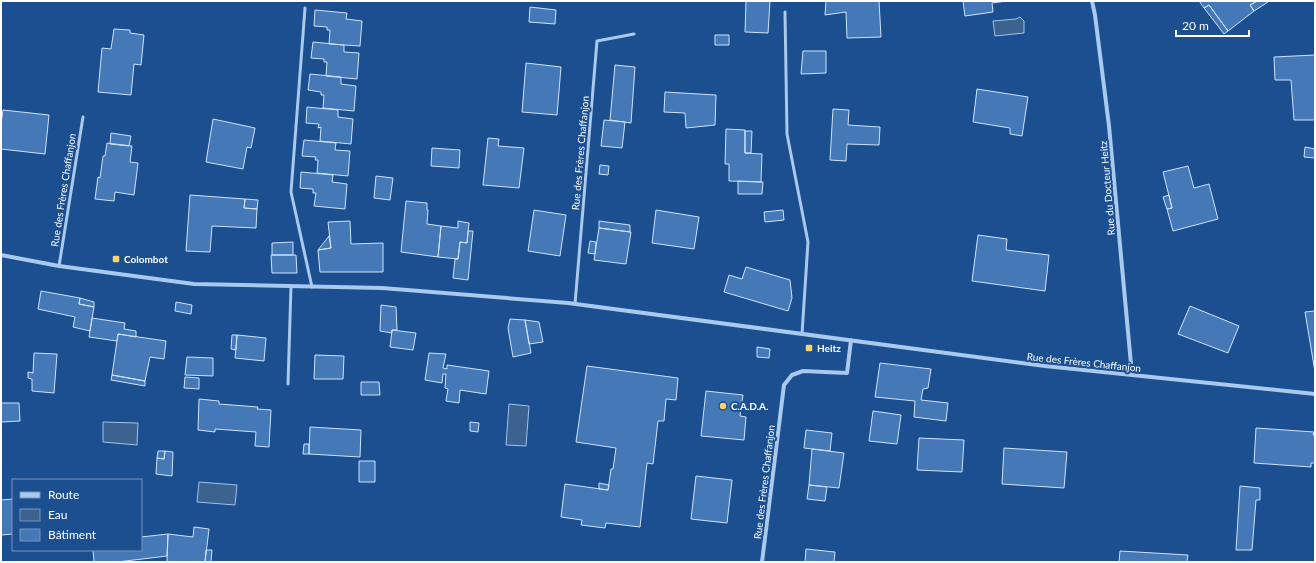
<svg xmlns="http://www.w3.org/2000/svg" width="1316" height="563" font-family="Lato,sans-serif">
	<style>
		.water { fill: #3c6290; stroke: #9cc4f0 }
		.building { fill: #4478b7; stroke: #cfe3fa }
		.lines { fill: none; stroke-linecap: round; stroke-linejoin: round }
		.lane { stroke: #a9c9ee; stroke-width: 3 }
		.street { stroke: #a9c9ee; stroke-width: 4 }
		.poi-dot { fill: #ffd166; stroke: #1b4f8f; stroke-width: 1.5 }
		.labels { text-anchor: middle; stroke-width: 4; stroke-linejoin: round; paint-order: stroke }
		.street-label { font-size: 10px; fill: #fff; stroke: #1b4f8f }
		.poi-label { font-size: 10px; font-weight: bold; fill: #fff; stroke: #1b4f8f; text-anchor: start }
	</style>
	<rect width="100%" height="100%" fill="#1b4f8f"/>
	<path class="water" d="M1020 17 1024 21V33L995 36 993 21 1016 19Z
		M509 404 529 406 526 446 506 445Z
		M103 422 138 423 137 445 103 442Z
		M199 482 237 485 235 505 197 502Z"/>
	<path class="building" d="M746 1H770L768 33 745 32Z
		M826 1H879L881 37 847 38 846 12 825 15Z
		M963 1H1007L992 3 993 12 965 16Z
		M1199 1H1257L1250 5 1254 11 1228 31 1209 5 1204 8Z
		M1257 1H1267L1268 2 1254 11 1250 5Z
		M1209 5 1228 31 1224 34 1204 8Z
		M530 7 556 10 555 24 529 22Z
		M315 10 347 13 346 19 362 21 360 46 329 44 330 30H327V27L314 26Z
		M114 29 130 30V33L144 35 141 65 134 64 131 95 98 92 102 48 111 49Z
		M715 35H729V45H715Z
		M313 42 344 45V52L359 53 357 79 326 76 327 62H324V59L311 58Z
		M803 51H826V73L801 74Z
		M1315 55V120H1294L1291 80H1275L1274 57Z
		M526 63 561 67 557 115 522 112Z
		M615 65 635 67 631 123 610 120Z
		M310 74 341 77V84L356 86 354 111 323 108 324 95H321V92L308 90Z
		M977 89 1028 97 1022 136 1010 134V128L973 122Z
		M665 92 716 95 715 125 686 128 685 113 664 112Z
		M307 107 338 110V117L353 119 351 144 320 141 321 127 318 128 319 124 306 123Z
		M833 109 849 110 848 125 880 127 879 145 847 144 846 161 830 160Z
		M3 110 49 115 45 154 1 149V125Z
		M213 119 255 128 251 148 247 147 243 169 206 162Z
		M604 120 625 122 622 148 601 146Z
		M726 129 745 130V153L762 154 761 182 729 181V164H725Z
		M745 131H752L751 153H745Z
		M111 133 131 136 129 146 110 144Z
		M488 138 499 139 498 146 524 148 519 188 483 185Z
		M304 140 336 143 335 150 350 151 348 176 317 173 318 160H315L316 157 302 156Z
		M107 143 132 146 130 162 138 163 134 195 115 192 114 201 95 199 98 177 100 178 103 156H105Z
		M1305 147 1315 149V158L1304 157Z
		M432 148 460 150 459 168 431 166Z
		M600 165 609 166 608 175 599 174Z
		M1188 166 1194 188 1209 184 1218 219 1173 231 1167 209 1172 208 1163 172Z
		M301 172 333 175 332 182 347 184 345 209 314 206 316 193H313V189L300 188Z
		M376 176 393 178 390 200 374 198Z
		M738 181 763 182 762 194H738Z
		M190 195 245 199 244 208 257 209 256 228 212 226 210 252 186 251Z
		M1169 195 1172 208 1167 209 1163 197Z
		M245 199 258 200 257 209 244 208Z
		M406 201 427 203V210H428L427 224 441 226 438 257 401 252Z
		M534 210 566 215 560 256 528 251Z
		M656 210 699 217 694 249 652 243Z
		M783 210 784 220 765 222 764 212Z
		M350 221 351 244 383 243V272H320L318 250 331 248 328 222Z
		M458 221 469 223 467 243 460 242 458 259 438 257 441 226 458 228Z
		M599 221 630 225V232L599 228Z
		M599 228 631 232 626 264 594 260Z
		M468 231H473L468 280 453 278 455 259H458L460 242 467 243Z
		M978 235 1007 239 1006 250 1049 255 1045 291 972 281Z
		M329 236 331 248 318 250Z
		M590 241 596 242 595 254 588 253Z
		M293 242V255H272V243Z
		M271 255H296L297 273H272Z
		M746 267 790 280 792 298 788 311 724 292 729 275 742 279Z
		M41 291 80 298 79 304 94 307 90 331 73 327 75 317 38 309Z
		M80 298 94 302V307L79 304Z
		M176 302 192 305 191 314 175 311Z
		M381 305 396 307 397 330H392V333L380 331Z
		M1190 306 1239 326 1228 353 1178 334Z
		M1315 311V372L1305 312Z
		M92 318 125 323 124 329 136 331V337L118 334 117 341 89 337Z
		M510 319 525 320 531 353 513 357 508 328Z
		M525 320 539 322 543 342 529 344Z
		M392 330 416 333 413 350 390 347Z
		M118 334 166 341 164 359 150 357 145 381 112 375Z
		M232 335H237L236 350 231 349Z
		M237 335 266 338 264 361 235 358Z
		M757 347 770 349 769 358 757 357Z
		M34 353 57 354 54 393 32 391V379L28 378V372L33 373Z
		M429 353 446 354 443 368 447 369V365L489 371 486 394 460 390 459 403 446 401 448 389 445 388 446 374H443L442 383 425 380Z
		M315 355 344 356 343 379H314Z
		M187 357 213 358V376L185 375Z
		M880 363 931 369 928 388 923 389 921 400 948 403 946 421 914 417 915 401 875 397Z
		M587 366 678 378 676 400 666 399 664 421H658L653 464 647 463 640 527 606 523 605 528 581 525 582 520 561 517 565 484 608 490 611 469H613L616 448 576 442Z
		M112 375 145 381V386L111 380Z
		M185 377 199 378V389L184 388Z
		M361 382H379L380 395H361Z
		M706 391 743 395 740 416 746 417 744 440 701 436Z
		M199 399 219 401V404L258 407 257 409 271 410 269 447 255 446 256 432 215 429V432L198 430Z
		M1 403H19L20 421 1 422Z
		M873 411 901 415 897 444 869 441Z
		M470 422 479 423 478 432 470 431Z
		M310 427 361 430 360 457 309 454Z
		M1256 428 1314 432 1313 435H1315V463H1311V467L1254 463Z
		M806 430 832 433 830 451 804 448Z
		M919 438 964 440 962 472 917 470Z
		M304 444H309V454H303Z
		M1004 448 1067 452 1064 488 1002 484Z
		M812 449 844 453 839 488 809 485Z
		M158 451H165L164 459 157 458Z
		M165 451 173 452 172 476 156 474 157 458 164 459Z
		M359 461H375V482H359Z
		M696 476 732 480 727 523 691 519Z
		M599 483 609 485 608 490 599 489Z
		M809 485 827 487 825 501 807 499Z
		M1240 486 1260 488V500H1256L1252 550H1236Z
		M13 499V534L1 535V500Z
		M194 527 209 529 205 562H167L168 534 193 537Z
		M168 534 167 556 117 562H94L93 550H141V537Z
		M806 549 835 552 834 562H805Z
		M206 550H212L211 562H205Z
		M1120 551 1188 555 1187 562H1119Z"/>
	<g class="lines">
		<path class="lane" d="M305 8 291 192 312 287
			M785 12 787 134 808 242 802 334
			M59 266 83 117
			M575 304 597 41 634 34
			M288 384 291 286"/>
		<path class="street" d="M1092 1 1095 15 1109 126 1132 375
			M1 255 59 266 194 284 382 288 568 303 1045 366 1315 394
			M762 562 784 385 792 375 803 371 847 373 851 340"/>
	</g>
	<g class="poi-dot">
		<rect x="112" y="255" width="8" height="8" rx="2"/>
		<rect x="805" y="344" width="8" height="8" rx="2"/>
		<circle cx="723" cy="406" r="4"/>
	</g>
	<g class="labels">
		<g class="street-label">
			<text transform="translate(580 153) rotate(-85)" y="4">Rue des Frères Chaffanjon</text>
			<text transform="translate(1107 188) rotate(-95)" y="4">Rue du Docteur Heitz</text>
			<text transform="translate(63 190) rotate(-81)" y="4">Rue des Frères Chaffanjon</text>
			<text transform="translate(1084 362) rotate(6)" y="4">Rue des Frères Chaffanjon</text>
			<text transform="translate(764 482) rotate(-83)" y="4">Rue des Frères Chaffanjon</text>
		</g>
		<g class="poi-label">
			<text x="124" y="263">Colombot</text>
			<text x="817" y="352">Heitz</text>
			<text x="731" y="410">C.A.D.A.</text>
		</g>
	</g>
	<rect width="1316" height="563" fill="none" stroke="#ffffff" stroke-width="4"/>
	<rect x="12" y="479" width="130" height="72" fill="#1b4f8f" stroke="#7695bc"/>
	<rect x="20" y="492" width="20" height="6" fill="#a9c9ee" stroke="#7695bc"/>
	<text x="48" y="499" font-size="12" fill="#ffffff">Route</text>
	<rect x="20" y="509" width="20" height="12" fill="#3c6290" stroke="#7695bc"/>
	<text x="48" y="519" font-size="12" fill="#ffffff">Eau</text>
	<rect x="20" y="529" width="20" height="12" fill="#4478b7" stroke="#7695bc"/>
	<text x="48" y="539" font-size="12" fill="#ffffff">Bâtiment</text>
	<path d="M1176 30v6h73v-6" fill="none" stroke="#ffffff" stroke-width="2"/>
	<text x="1182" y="30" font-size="12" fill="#ffffff" stroke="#1b4f8f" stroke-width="3" paint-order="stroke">20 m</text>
</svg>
